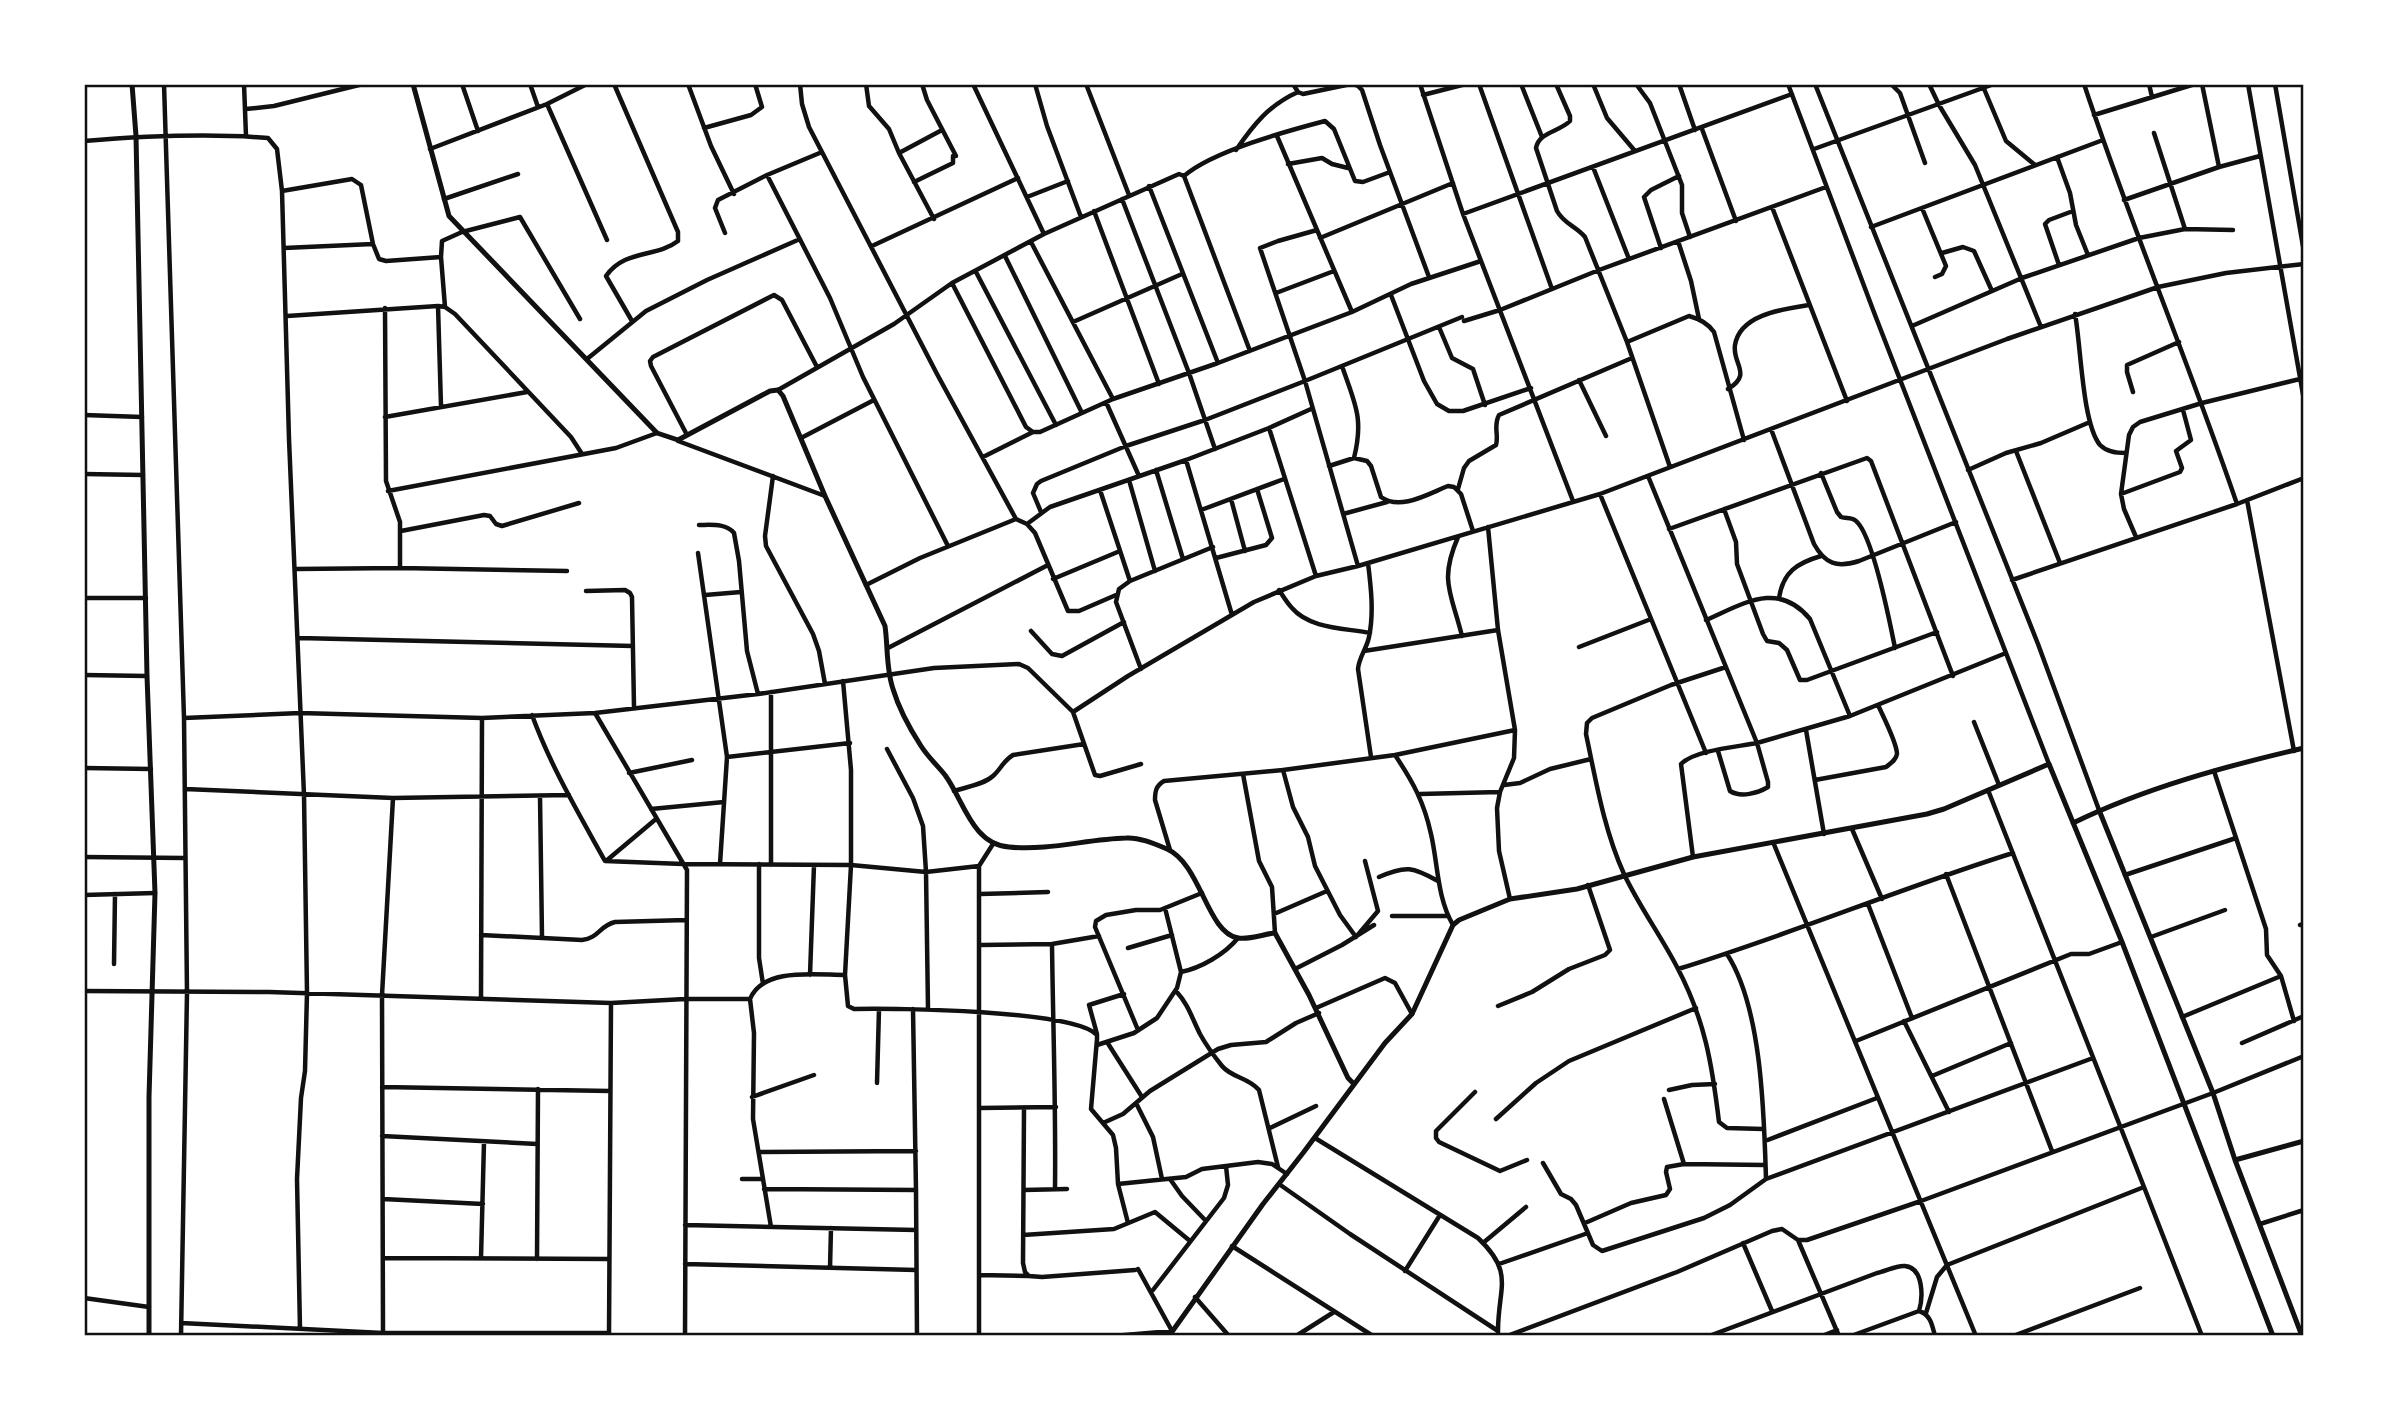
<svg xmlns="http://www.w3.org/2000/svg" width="2388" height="1420" font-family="Quicksand,sans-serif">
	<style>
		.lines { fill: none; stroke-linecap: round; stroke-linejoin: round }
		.minor { stroke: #111; stroke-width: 4.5 }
		.tertiary { stroke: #111; stroke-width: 5 }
		.neatline { fill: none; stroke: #111; stroke-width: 2.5 }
	</style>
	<rect width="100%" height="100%" fill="#fff"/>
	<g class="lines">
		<path class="minor" d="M164 84 184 718 187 993 181 1336
			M244 84 246 136
			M462 84 478 131
			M530 84 538 107
			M614 84 678 232V241C656 258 625 249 606 276L632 321
			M688 84 711 146 734 194
			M800 84 802 104 809 127 937 374 1016 519 920 558 866 585
			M866 84 869 106 889 129 899 153 934 219
			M973 84 1044 234
			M1035 84 1047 126 1081 217
			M1086 84 1129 195
			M1293 84 1298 92 1303 94 1351 84
			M1353 84 1358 86 1362 90 1380 145 1429 277
			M1420 84 1463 214 1573 501
			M1479 84 1552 289
			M1521 84 1542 137
			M1556 84 1570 116V121C1559 132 1539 132 1536 148L1557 211C1564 224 1576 226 1585 237L1627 342 1670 467
			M1593 84 1607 118 1635 151
			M1636 84 1650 103 1682 185V213L1690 237
			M1679 84 1695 130
			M1788 84 1875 315 2049 764
			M1815 84 2038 644 2099 810
			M1891 84 1900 93 1925 163
			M1929 84 1939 105 1975 165 2041 327
			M1982 84 2006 141 2035 165
			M2084 84C2131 226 2189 363 2237 504
			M2149 84 2152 97
			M2202 84 2219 167
			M2248 84 2304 400
			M2275 84 2304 252
			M1423 95 1466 84
			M547 104 607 240
			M246 109 274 106 363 84
			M2094 115 2195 84
			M704 128 751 115 762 107 755 84
			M1702 129 1736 221
			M2154 133 2185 229
			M1277 136 1352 312
			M84 141C145 136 207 133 268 138L277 149 282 191 289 439 304 795 307 993 305 1071 301 1098 297 1179 300 1329
			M430 149 547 104 587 84
			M1814 149 1994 84
			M1236 150C1254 124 1269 105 1298 92
			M899 153 942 130
			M2057 157 2070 193 2076 225 2088 255
			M1288 164 1322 158 1332 164 1348 168
			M1593 167 1629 259
			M767 175 830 298 863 377 948 546
			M1184 176C1213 151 1287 131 1325 121L1334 129 1355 181 1363 182 1390 172
			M914 182 953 163V156H956L927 100 922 84
			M1149 186 1218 363
			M282 191 352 179 361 185 373 244 379 259 386 261 441 257
			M1027 197 1068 181
			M444 199 518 174
			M1122 199 1189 373 1215 449
			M2124 200 2219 167 2260 156
			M1772 207 1847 401
			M1922 208 1946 266 1942 274 1935 277
			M1094 211 1159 384
			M1463 214 1792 94
			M1871 227 2103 140
			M1317 230 1278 241 1260 248 1305 381 1358 566
			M725 233 715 208 718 200 767 175 822 152
			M1320 238 1453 183
			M1678 241 1691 281 1699 319
			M1031 242 1113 399
			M872 246 1018 178
			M284 248 373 244
			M1661 248 1644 197 1651 190 1679 176
			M1942 253 1963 247 1974 251 1992 291
			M1005 256 1082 413
			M2059 265 2045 224 2049 220 2073 211
			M976 272 1056 425
			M952 283 1026 427 1033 432H1040L1113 399 1218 363 1352 312 1411 284 1481 261
			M1276 293 1334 271
			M1391 295 1424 381 1437 404 1449 411H1463L1531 388
			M438 306 441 406
			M445 307 441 257 442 241 462 232 520 217 580 319
			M385 308 386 481 400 522V568
			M2075 314C2081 345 2082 423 2100 445 2107 452 2116 453 2126 453
			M287 316 438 306 445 307 455 314 571 437 582 454
			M1464 321 1500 310 1599 270 1826 187
			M1073 322 1182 274
			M1912 326 2022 278 2139 238 2185 229 2233 230
			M1439 327 1452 358 1473 369 1485 405
			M1627 342 1689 316C1700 319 1708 323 1714 332L1744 440
			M587 359 646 311 707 280 800 239
			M1342 366C1355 404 1364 418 1354 458
			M1579 380 1606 436
			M1728 389C1753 374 1732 364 1735 345 1740 314 1784 309 1809 305
			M778 390 894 324 952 283 1044 234 1179 174 1184 176 1250 351
			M2133 392 2127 372V365L2179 342
			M1106 402 1139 476
			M84 415 142 417
			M385 417 527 392
			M1269 428 1316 576
			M1771 429 1814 544C1825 564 1837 568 1859 561L1956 522
			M687 435 651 366 650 361 653 357 774 295 782 300 817 367
			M801 438 874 400
			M678 441 825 496
			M2016 451 2060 563
			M983 457 1033 432
			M1186 460 1232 615
			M1329 466 1354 458 1367 461 1371 466 1381 497C1400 511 1428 494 1448 486L1454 487 1461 494 1473 531
			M1156 470 1183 559
			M1968 470 2006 453 2041 443 2090 422
			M1821 473 1837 512 1841 517C1846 519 1852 517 1856 521 1873 535 1890 623 1895 648
			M84 474 143 475
			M773 476 765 536 766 546 813 634 819 651 825 684
			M1648 476 1757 743C1737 747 1695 750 1681 764L1693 857
			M1129 480 1155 571
			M1458 489 1464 468 1469 461 1496 445C1499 435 1493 426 1499 415L1632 358
			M1100 490 1130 581
			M388 491 616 448 657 433
			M1600 494 1706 753
			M2121 494 2180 472 2182 468 2176 451 2191 440 2183 410
			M1231 499 1245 551
			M2247 500 2294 751
			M1724 509 1736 542 1737 564 1763 634 1767 641 1779 643 1787 650 1800 680H1807L1937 632
			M1201 510 1284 479
			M1041 512 1033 493 1037 484 1041 481 1126 446 1205 420 1305 381 1462 317
			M1343 514 1387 502
			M1016 519 1027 524 1035 533 1068 611H1079L1116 595
			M1027 524 1050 507 1186 460 1269 428 1311 409
			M699 525C711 525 726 523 734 533L739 561 747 651 758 694
			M1488 527 1498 630 1515 730 1514 758 1500 792 1497 808 1499 851 1510 899
			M1669 529 1867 458 1871 461 1953 676
			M401 531 484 515 490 516 496 524 502 526 579 503
			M1458 537C1439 581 1451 592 1462 636
			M2136 537 2124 509 2121 494 2129 435 2133 427 2140 422 2202 403 2304 378
			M698 553 727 757 720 864
			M1216 558 1266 545 1272 538 1257 489
			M1368 563C1371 587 1374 613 1369 637 1367 648 1359 657 1358 669L1371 757
			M296 569 400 568 567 571
			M1053 579 1120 551
			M2012 580 2237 504 2304 478
			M1279 590C1283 596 1287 603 1292 608 1310 629 1345 628 1370 633
			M586 591 625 590 630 593 632 597 634 707
			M705 595 741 592
			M84 598H146
			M1779 598C1783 572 1797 563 1821 556
			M1706 620C1743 604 1778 580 1810 619L1850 716
			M1031 631 1052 654 1062 656 1124 622
			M299 638 633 646
			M1579 647 1651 619
			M888 648 1048 565
			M1364 651 1498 630
			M1726 667 1671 685 1592 718 1587 723 1586 734C1596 781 1604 830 1624 874 1639 906 1661 936 1677 967 1705 1020 1712 1064 1719 1122L1727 1128 1763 1129
			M1141 669 1116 602 1119 589 1130 581 1213 547
			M84 675 147 676
			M843 681 851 770V865L845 975
			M1073 712 1095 775 1100 776 1141 764
			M595 713 687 870 685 1336
			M532 715C551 767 579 814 605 861L683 864 851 865 926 872 979 866 993 844
			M184 718 300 713 482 718 595 713 758 694 934 668 1019 664 1028 668 1073 712 1128 676 1254 602 1316 576 1358 566 1600 494 2007 339 2158 287 2226 273 2304 264
			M1974 722 1999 785
			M1806 730 1824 834
			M887 749 913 798 923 826 926 872 928 1009
			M1718 751 1730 791C1741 798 1758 793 1768 787V782L1757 743 1850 716 2006 653
			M1395 755 1515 730
			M727 757 850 743
			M84 768 151 769
			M1283 770 1293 807 1308 837 1315 866 1340 915 1356 937 1378 911 1365 861
			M2214 771 2266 929 2267 955 2281 976 2294 1021
			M629 773 692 760
			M1243 774 1259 861 1272 887 1275 933
			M1815 780 1886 767C1891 763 1896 760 1897 754 1897 743 1883 716 1878 705
			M1504 785 1520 783 1550 769 1591 759
			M185 789 393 798 569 795
			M954 791C966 787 983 785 993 776 1001 769 1003 761 1013 755L1084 744
			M1420 794 1500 792
			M540 796 542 937
			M651 809 724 802
			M1852 829 1882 899
			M1773 842 1976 1336
			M1170 850 1155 800C1155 791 1156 786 1164 781L1283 770 1395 755C1413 782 1424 802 1431 834 1438 864 1437 898 1453 925
			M84 857 185 858
			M606 861 656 819
			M759 864V958L763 984
			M771 865V692
			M1946 874 2052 1151
			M2125 875 2236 838
			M1379 877C1406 865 1413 867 1438 881
			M980 894 1048 892
			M84 895 155 893
			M1868 904 1912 1018
			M1274 914 1327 891
			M1392 916H1448
			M2300 925 2304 924
			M481 935 582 940C599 938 599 926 615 922L686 920
			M2151 937 2225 910
			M1052 944C1053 1026 1056 1108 1055 1189
			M980 945 1052 944 1099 936
			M1128 948 1172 935
			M1727 954C1762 1008 1764 1114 1766 1179
			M114 964 115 894
			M1295 969 1342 945 1374 925
			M1678 969C1792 934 1901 888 2013 853
			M1181 972C1201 968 1225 954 1238 938
			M810 975 814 865
			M84 991 269 992 611 1003 685 999H750C763 967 816 975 845 975L848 1006 854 1009C894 1008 1074 1010 1097 1035V1039L1091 1109 1113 1135 1116 1148 1118 1184 1128 1223
			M1176 991C1188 1004 1192 1018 1200 1034 1206 1045 1214 1056 1222 1066 1232 1078 1248 1077 1259 1090L1278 1167
			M481 998 482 718
			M750 999 754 1033 753 1119 771 1227
			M1498 1006 1532 992 1569 969 1605 955 1610 950 1588 885
			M1316 1008 1385 978 1395 983 1412 1014
			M2182 1017 2281 976
			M1904 1021 1949 1112
			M1138 1030 1095 927 1096 921 1106 915 1136 910H1160L1202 893
			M1097 1034 1089 1005 1124 994
			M1856 1041 2071 954H2089L2122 942
			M1107 1042 1142 1097
			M2242 1043 2304 1016
			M1097 1045 1134 1033 1157 1018 1177 988 1181 972 1165 908
			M1932 1076 2011 1043
			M877 1083 879 1009
			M382 1087 610 1091
			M1669 1090 1692 1085 1715 1084
			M1475 1092 1436 1131V1138L1439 1142 1500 1171 1527 1160
			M752 1097 814 1075
			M1664 1099 1684 1164 1765 1165
			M1136 1103 1153 1137 1162 1179
			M980 1108 1056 1107
			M1024 1109 1023 1263 1025 1272 1029 1276 1042 1277 1135 1270
			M1496 1119 1536 1083 1569 1061 1696 1008
			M1103 1123 1123 1114 1150 1091 1218 1049 1231 1045 1266 1042 1296 1023 1319 1013
			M1270 1128 1316 1106
			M382 1136 537 1144
			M1315 1138 1478 1238C1515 1273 1498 1287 1498 1331
			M1765 1141 1877 1098
			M760 1152 916 1151
			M1543 1163 1561 1194 1571 1199 1576 1205 1593 1245 1602 1251 1704 1218 1730 1205 1766 1179 2093 1058
			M742 1179H763
			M1170 1179 1182 1196 1206 1221
			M1118 1184 1186 1177 1202 1169 1258 1162 1272 1164 1287 1174
			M1279 1184 1350 1234 1498 1331V1336
			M2144 1187 2202 1336
			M764 1189 916 1190 913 1009
			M916 1190 917 1336
			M1024 1190 1067 1189
			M383 1199 483 1204
			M1585 1223 1631 1203 1666 1195 1670 1189 1666 1172 1667 1167 1684 1164
			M2260 1224 2304 1210
			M685 1225 916 1230
			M1023 1235 1114 1229 1155 1212 1190 1241
			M1798 1240 1839 1336
			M1483 1243 1526 1207
			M1743 1243 1772 1311
			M1232 1246 1373 1336
			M383 1258 609 1259
			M481 1258 484 1142
			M537 1259 538 1089
			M685 1264 916 1270
			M1499 1264 1588 1233
			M830 1268 831 1228
			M1405 1271 1440 1215
			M979 1275 1029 1276
			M1153 1290 1224 1198 1228 1185 1226 1166
			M1195 1297 1229 1336
			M84 1298 149 1307
			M1926 1313 1937 1277 1947 1265 2144 1187 1988 790
			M181 1323 383 1333H609
			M383 1333 382 995 393 798
			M609 1335 611 1003
			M979 1336V866
			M1113 1336 1172 1331 1138 1269
			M1296 1336 1334 1312
			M1507 1336 1677 1272 1772 1231 1782 1229 1798 1240H1807L1921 1201 2213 1093 2304 1056
			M1709 1336 1877 1273C1886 1271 1897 1265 1905 1266 1924 1268 1923 1298 1919 1311
			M1822 1336 1837 1330
			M1851 1336 1919 1311C1931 1315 1932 1325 1935 1336
			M2013 1336 2140 1288"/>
		<path class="tertiary" d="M132 84 136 136 147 676 155 893 149 1097V1336
			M413 84 449 216 657 433 678 440 770 391 778 390 783 396 825 496 885 626C888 647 886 669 893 689 899 709 910 729 921 746 928 757 937 765 945 775 964 801 972 844 1009 847 1049 851 1087 839 1126 838 1139 837 1155 844 1167 849 1201 864 1207 933 1238 938 1249 940 1264 934 1275 933L1309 995 1348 1078 1354 1084
			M2099 810 2213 1093 2235 1160 2302 1336
			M2073 823C2145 788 2226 766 2304 748
			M2235 1160 2304 1141
			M1169 1336 1263 1204 1303 1153 1385 1043 1412 1014 1453 925 1459 920 1510 899 1577 889 1693 857 1927 814 1944 809 2049 764 2122 942 2273 1336"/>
	</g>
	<rect width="2388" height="1420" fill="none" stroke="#ffffff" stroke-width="172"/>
	<rect x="86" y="86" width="2216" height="1248" class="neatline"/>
</svg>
